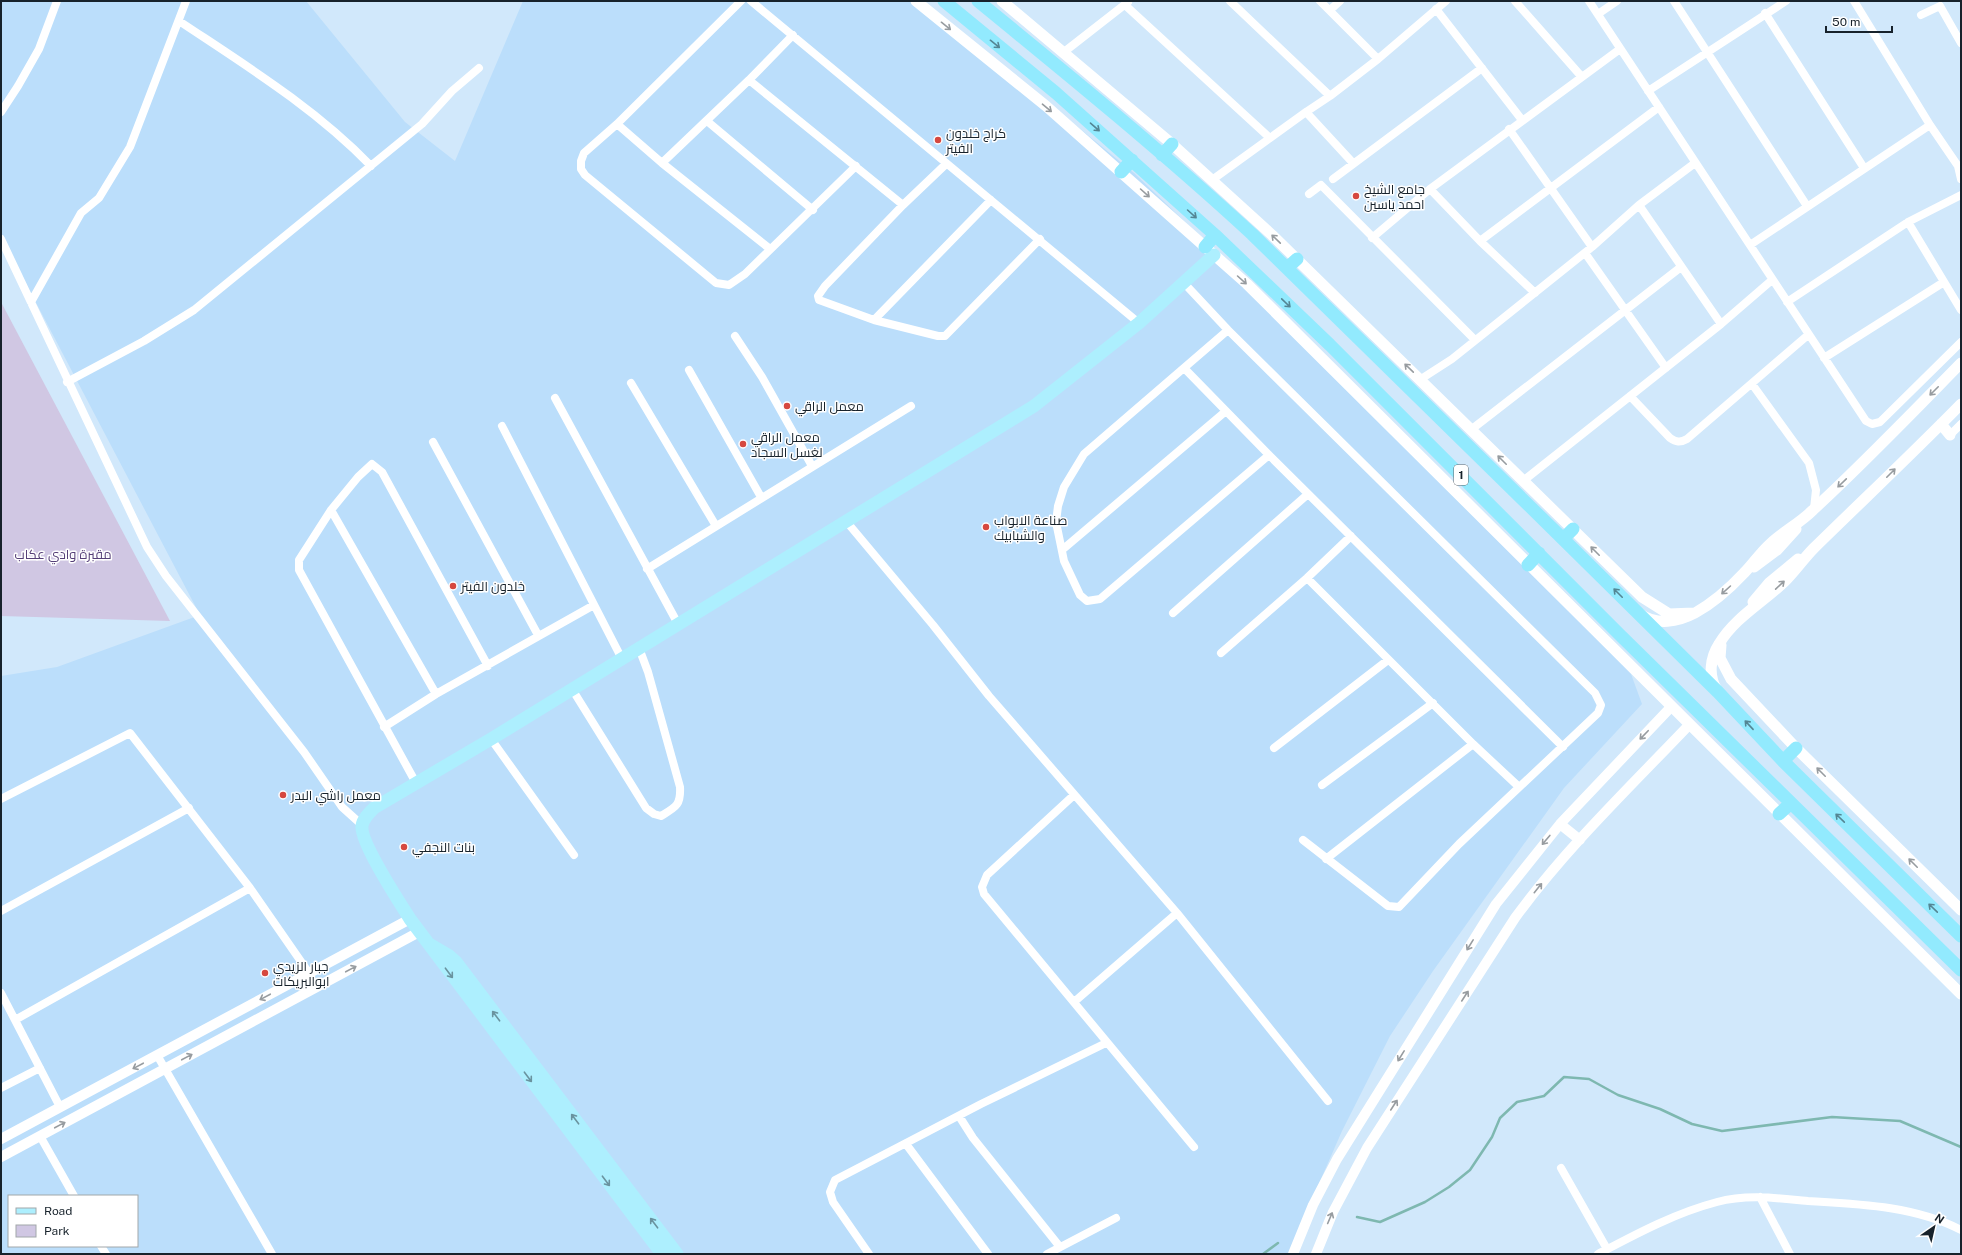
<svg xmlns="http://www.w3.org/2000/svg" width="1962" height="1255" font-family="'Public Sans',Cairo,sans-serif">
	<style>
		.built { fill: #bbdefb; fill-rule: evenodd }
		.green { fill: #d0c7e3 }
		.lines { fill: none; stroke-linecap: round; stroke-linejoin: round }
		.stream { stroke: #7eb8b0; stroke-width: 2.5 }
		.minor { stroke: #fff; stroke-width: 8 }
		.tertiary { stroke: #fff; stroke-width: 10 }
		.secondary { stroke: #fff; stroke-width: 11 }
		.primary { stroke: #adeffe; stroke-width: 13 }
		.trunk { stroke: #92eafe; stroke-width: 13 }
		.oneway { stroke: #979ca0 }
		.oneway2 { stroke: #548694 }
		.oneway3 { stroke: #6a939f }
		.poi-dot { fill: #d6483f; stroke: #fff; stroke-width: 1.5 }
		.labels { text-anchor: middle; stroke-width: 3; stroke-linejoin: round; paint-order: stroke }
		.shield { fill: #fff; stroke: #5d646b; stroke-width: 1 }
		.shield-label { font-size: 12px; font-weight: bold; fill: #17222b }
		.poi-label { font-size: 13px; fill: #17222b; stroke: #fff; text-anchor: start }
		.park-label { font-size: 13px; fill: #564078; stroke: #fff }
	</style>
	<rect width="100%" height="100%" fill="#d1e8fb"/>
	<path class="built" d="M1 1H306L405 122 455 161 523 1H924L1134 173 1227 262 1631 674 1642 704 1564 788 1433 971 1390 1036 1342 1131 1288 1254H1V676L57 667 200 615 1 236ZM9 1196H137V1246H9Z"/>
	<path class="green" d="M1 302 170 621 1 616Z"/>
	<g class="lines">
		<path class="stream" d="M1357 1217 1380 1222 1425 1202 1449 1187 1470 1170 1492 1137 1500 1118 1517 1102 1544 1096 1564 1077 1589 1079 1618 1095 1660 1109 1692 1124 1722 1131 1832 1117 1900 1121 1961 1147
			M1263 1254 1278 1243"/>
		<path class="minor" d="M741 1 617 124 584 153 581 161V169L585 175 716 283 729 285 745 274 856 166
			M751 1 1139 323
			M1230 1 1330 96
			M1320 1 1378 59
			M1515 1 1581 76
			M1589 1 1866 421 1872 424 1880 422 1961 342
			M1674 1 1807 206
			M1854 1 1930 125 1958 166 1961 179
			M1125 5 1270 138
			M1436 9 1522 120
			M1330 10 1340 1
			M1765 13 1864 168
			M1598 14 1617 1
			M1921 15 1940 6 1961 43
			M179 21C245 65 315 108 371 166
			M1064 52 1128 2
			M749 80 903 205
			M1648 91 1786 1
			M1 112 18 86 39 49 57 1
			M1306 112 1353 163
			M707 121 813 210
			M617 124 662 163 770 249
			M1509 129 1592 247
			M662 163 749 80 793 35
			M946 164 903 205 825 286 818 296 819 300 874 320 938 336H945L1040 239
			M1333 179 1482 68
			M1212 180 1306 112 1330 96 1378 59 1446 1
			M1430 189 1480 241 1535 293
			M1309 194 1321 185 1474 339
			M1639 205 1721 324
			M1908 222 1961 310
			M1372 238 1430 189 1620 49
			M1 239 147 547 166 576 304 752 342 807 362 825
			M1480 241 1659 107
			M1750 245 1930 125
			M1585 253 1666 368
			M1184 283 1228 330 1595 693 1601 705 1598 713 1459 844 1399 907 1388 906 1303 840
			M31 302 81 213 99 198 130 147 186 1
			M1787 302 1908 222 1961 195
			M874 320 991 200
			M1228 330 1084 454 1064 487 1058 506 1056 522 1064 561 1080 595 1087 601 1100 599 1269 455
			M735 336 762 377 812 466
			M1824 358 1944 282
			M1184 368 1269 455 1563 747
			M689 370 761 497
			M1421 379 1452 359 1592 247 1639 205 1695 163
			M67 382 144 341 194 310 422 124 452 91 479 68
			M631 383 716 526
			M1752 384 1809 463 1816 490 1814 509
			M1630 396 1670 438C1676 442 1680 443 1687 439L1808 335
			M555 398 678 624
			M502 426 622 659
			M1472 429 1681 267
			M1950 435 1961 424
			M433 442 538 635
			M1523 481 1721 324 1772 280
			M331 510 436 694
			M846 521 933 625 989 696 1177 913 1328 1101
			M1062 550 1226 411
			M647 569 911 406
			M1307 578 1473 744 1518 786
			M1173 613 1308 494
			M1221 653 1307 578 1351 536
			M572 689 646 808 654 814 661 816C676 807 681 805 680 787L648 672 639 648
			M384 727 436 694 594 605
			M491 739 574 855
			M1274 748 1388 660
			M416 783 299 570V560L331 510 358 477 372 464 382 472 488 666
			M1322 785 1433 703
			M1074 795 987 875 982 887 984 894 1194 1147
			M1 799 130 733 250 888 309 973
			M1326 859 1473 744
			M1 911 189 808
			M1 993 60 1107
			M1074 1002 1177 913
			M15 1020 250 888
			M157 1055 272 1254
			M1 1088 40 1068
			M959 1116 973 1138 1060 1247
			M40 1136 74 1196
			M906 1144 988 1254
			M1561 1168 1607 1249
			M1760 1197 1790 1254
			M101 1246 106 1254
			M869 1254 833 1202 830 1192 835 1180 981 1104 1106 1043
			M1047 1254 1116 1218
			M1598 1254C1636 1234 1675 1213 1717 1202 1746 1194 1778 1198 1808 1201 1859 1204 1915 1206 1961 1230"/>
		<path class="tertiary" d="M1560 824 1580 840
			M1 1139 410 919
			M1 1157 419 932
			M1293 1254 1313 1205 1337 1159 1496 904 1560 824 1671 707
			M1316 1254 1333 1212 1367 1148 1515 918C1566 848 1630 787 1689 725"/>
		<path class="secondary" d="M916 1 1046 106 1247 284 1961 994
			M1002 1 1172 144 1272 235 1642 597 1669 614 1694 613
			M1941 424 1950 435
			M1754 567 1777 550 1796 529
			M1753 602 1769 583 1798 559
			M1640 614C1657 626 1678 622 1695 613 1713 603 1730 588 1744 573 1753 564 1760 553 1770 544 1784 531 1800 523 1813 510 1864 463 1912 413 1961 363
			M1721 645 1720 658 1731 679 1796 748 1961 910
			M1717 690C1708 676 1710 658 1719 644 1735 617 1764 602 1786 580 1796 570 1804 558 1814 548 1863 500 1913 453 1961 404"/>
		<path class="primary" d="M431 945 448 955 456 962 677 1254
			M662 1254 410 919C400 903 360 842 362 826 363 819 369 813 374 808L491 739 1034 406 1139 323 1214 255"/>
		<path class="trunk" d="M944 1 1056 93 1215 235 1330 345 1619 634 1961 970
			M978 1C1071 77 1164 153 1252 234L1563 539 1718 692 1783 761 1961 936
			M1162 155 1172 144
			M1121 172 1132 160
			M1205 247 1215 235
			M1287 268 1297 259
			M1563 539 1573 529
			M1528 565 1539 553
			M1783 761 1796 748
			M1779 814 1791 803"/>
	</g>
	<defs><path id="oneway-shaft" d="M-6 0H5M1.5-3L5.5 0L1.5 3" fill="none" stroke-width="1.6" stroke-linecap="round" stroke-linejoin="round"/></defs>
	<g class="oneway">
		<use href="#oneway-shaft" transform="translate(946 26) rotate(39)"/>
		<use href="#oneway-shaft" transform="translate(1047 108) rotate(40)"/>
		<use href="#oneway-shaft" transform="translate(1145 193) rotate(42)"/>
		<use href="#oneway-shaft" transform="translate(1276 239) rotate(-136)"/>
		<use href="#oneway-shaft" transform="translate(1242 280) rotate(42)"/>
		<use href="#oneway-shaft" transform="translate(1409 368) rotate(-136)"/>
		<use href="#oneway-shaft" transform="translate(1934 391) rotate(135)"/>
		<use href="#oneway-shaft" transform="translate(1502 460) rotate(-135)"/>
		<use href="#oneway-shaft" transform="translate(1891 473) rotate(-45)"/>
		<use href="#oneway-shaft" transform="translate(1842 483) rotate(136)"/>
		<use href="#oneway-shaft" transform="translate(1595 551) rotate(-135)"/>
		<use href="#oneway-shaft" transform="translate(1780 585) rotate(-43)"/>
		<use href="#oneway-shaft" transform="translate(1726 590) rotate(138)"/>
		<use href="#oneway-shaft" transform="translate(1644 735) rotate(134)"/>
		<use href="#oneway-shaft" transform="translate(1821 772) rotate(-135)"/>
		<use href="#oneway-shaft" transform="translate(1546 840) rotate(130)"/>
		<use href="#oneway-shaft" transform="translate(1913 863) rotate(-135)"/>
		<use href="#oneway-shaft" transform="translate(1538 888) rotate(-51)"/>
		<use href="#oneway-shaft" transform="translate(1470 945) rotate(122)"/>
		<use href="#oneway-shaft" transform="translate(351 969) rotate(-28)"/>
		<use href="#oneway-shaft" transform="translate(1465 996) rotate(-57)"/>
		<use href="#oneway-shaft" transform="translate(265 997) rotate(152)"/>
		<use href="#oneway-shaft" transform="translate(1401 1056) rotate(122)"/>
		<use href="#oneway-shaft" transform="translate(187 1057) rotate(-28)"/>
		<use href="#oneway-shaft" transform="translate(138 1066) rotate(152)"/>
		<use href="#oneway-shaft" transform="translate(1394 1105) rotate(-57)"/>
		<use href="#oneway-shaft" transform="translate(60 1125) rotate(-28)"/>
		<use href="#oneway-shaft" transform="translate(1330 1218) rotate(-67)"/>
	</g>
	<g class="oneway2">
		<use href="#oneway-shaft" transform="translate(995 44) rotate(39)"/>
		<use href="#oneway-shaft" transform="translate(1095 127) rotate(41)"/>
		<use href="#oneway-shaft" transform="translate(1192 214) rotate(42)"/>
		<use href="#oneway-shaft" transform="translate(1286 303) rotate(44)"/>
		<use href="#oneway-shaft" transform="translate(1618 593) rotate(-135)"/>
		<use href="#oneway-shaft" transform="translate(1749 725) rotate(-133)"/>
		<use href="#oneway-shaft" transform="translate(1840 818) rotate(-136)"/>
		<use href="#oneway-shaft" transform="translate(1933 908) rotate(-136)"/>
	</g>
	<g class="oneway3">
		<use href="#oneway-shaft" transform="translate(449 973) rotate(53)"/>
		<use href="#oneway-shaft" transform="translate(496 1016) rotate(-127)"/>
		<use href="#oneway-shaft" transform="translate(528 1077) rotate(53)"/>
		<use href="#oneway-shaft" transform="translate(575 1119) rotate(-127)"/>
		<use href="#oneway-shaft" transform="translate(606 1181) rotate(53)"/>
		<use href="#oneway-shaft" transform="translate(654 1223) rotate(-127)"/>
	</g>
	<g class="poi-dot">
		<circle cx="938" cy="140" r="4"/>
		<circle cx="1356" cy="196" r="4"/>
		<circle cx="787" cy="406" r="4"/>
		<circle cx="743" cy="444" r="4"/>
		<circle cx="986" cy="527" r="4"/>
		<circle cx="453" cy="586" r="4"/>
		<circle cx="283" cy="795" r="4"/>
		<circle cx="404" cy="847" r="4"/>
		<circle cx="265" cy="973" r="4"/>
	</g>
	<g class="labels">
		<rect class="shield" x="1454" y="465" width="14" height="20" rx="3"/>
		<g class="shield-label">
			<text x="1461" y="479">1</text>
		</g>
		<g class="poi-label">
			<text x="946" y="138">كراج خلدون<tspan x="946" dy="15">الفيتر</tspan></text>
			<text x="1364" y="194">جامع الشيخ<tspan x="1364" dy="15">احمد ياسين</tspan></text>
			<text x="795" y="411">معمل الراقي</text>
			<text x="751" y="442">معمل الراقي<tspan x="751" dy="15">لغسل السجاد</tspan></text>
			<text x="994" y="525">صناعة الابواب<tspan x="994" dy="15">والشبابيك</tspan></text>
			<text x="461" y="591">خلدون الفيتر</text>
			<text x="291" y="800">معمل راشي البدر</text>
			<text x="412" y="852">بنات النجفي</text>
			<text x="273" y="971">جبار الزيدي<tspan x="273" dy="15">ابوالبريكات</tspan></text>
		</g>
		<g class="park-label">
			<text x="63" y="559">مقبرة وادي عكاب</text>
		</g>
	</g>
	<rect width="1962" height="1255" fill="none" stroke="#17222b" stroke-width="4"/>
	<rect x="8" y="1195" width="130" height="52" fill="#ffffff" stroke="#a2a7aa"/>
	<rect x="16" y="1208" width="20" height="6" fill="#adeffe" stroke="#a2a7aa"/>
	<text x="44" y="1215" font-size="12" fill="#17222b">Road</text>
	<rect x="16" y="1225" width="20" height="12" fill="#d0c7e3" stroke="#a2a7aa"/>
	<text x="44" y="1235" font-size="12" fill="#17222b">Park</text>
	<g transform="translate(1934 1227) rotate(34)" stroke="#ffffff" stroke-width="3" paint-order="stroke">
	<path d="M0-3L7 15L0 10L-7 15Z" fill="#17222b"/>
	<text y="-6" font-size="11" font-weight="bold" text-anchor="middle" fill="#17222b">N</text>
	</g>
	<path d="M1826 26v6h66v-6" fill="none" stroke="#17222b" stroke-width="2"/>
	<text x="1832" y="26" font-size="12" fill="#17222b" stroke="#ffffff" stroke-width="3" paint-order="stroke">50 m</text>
</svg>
